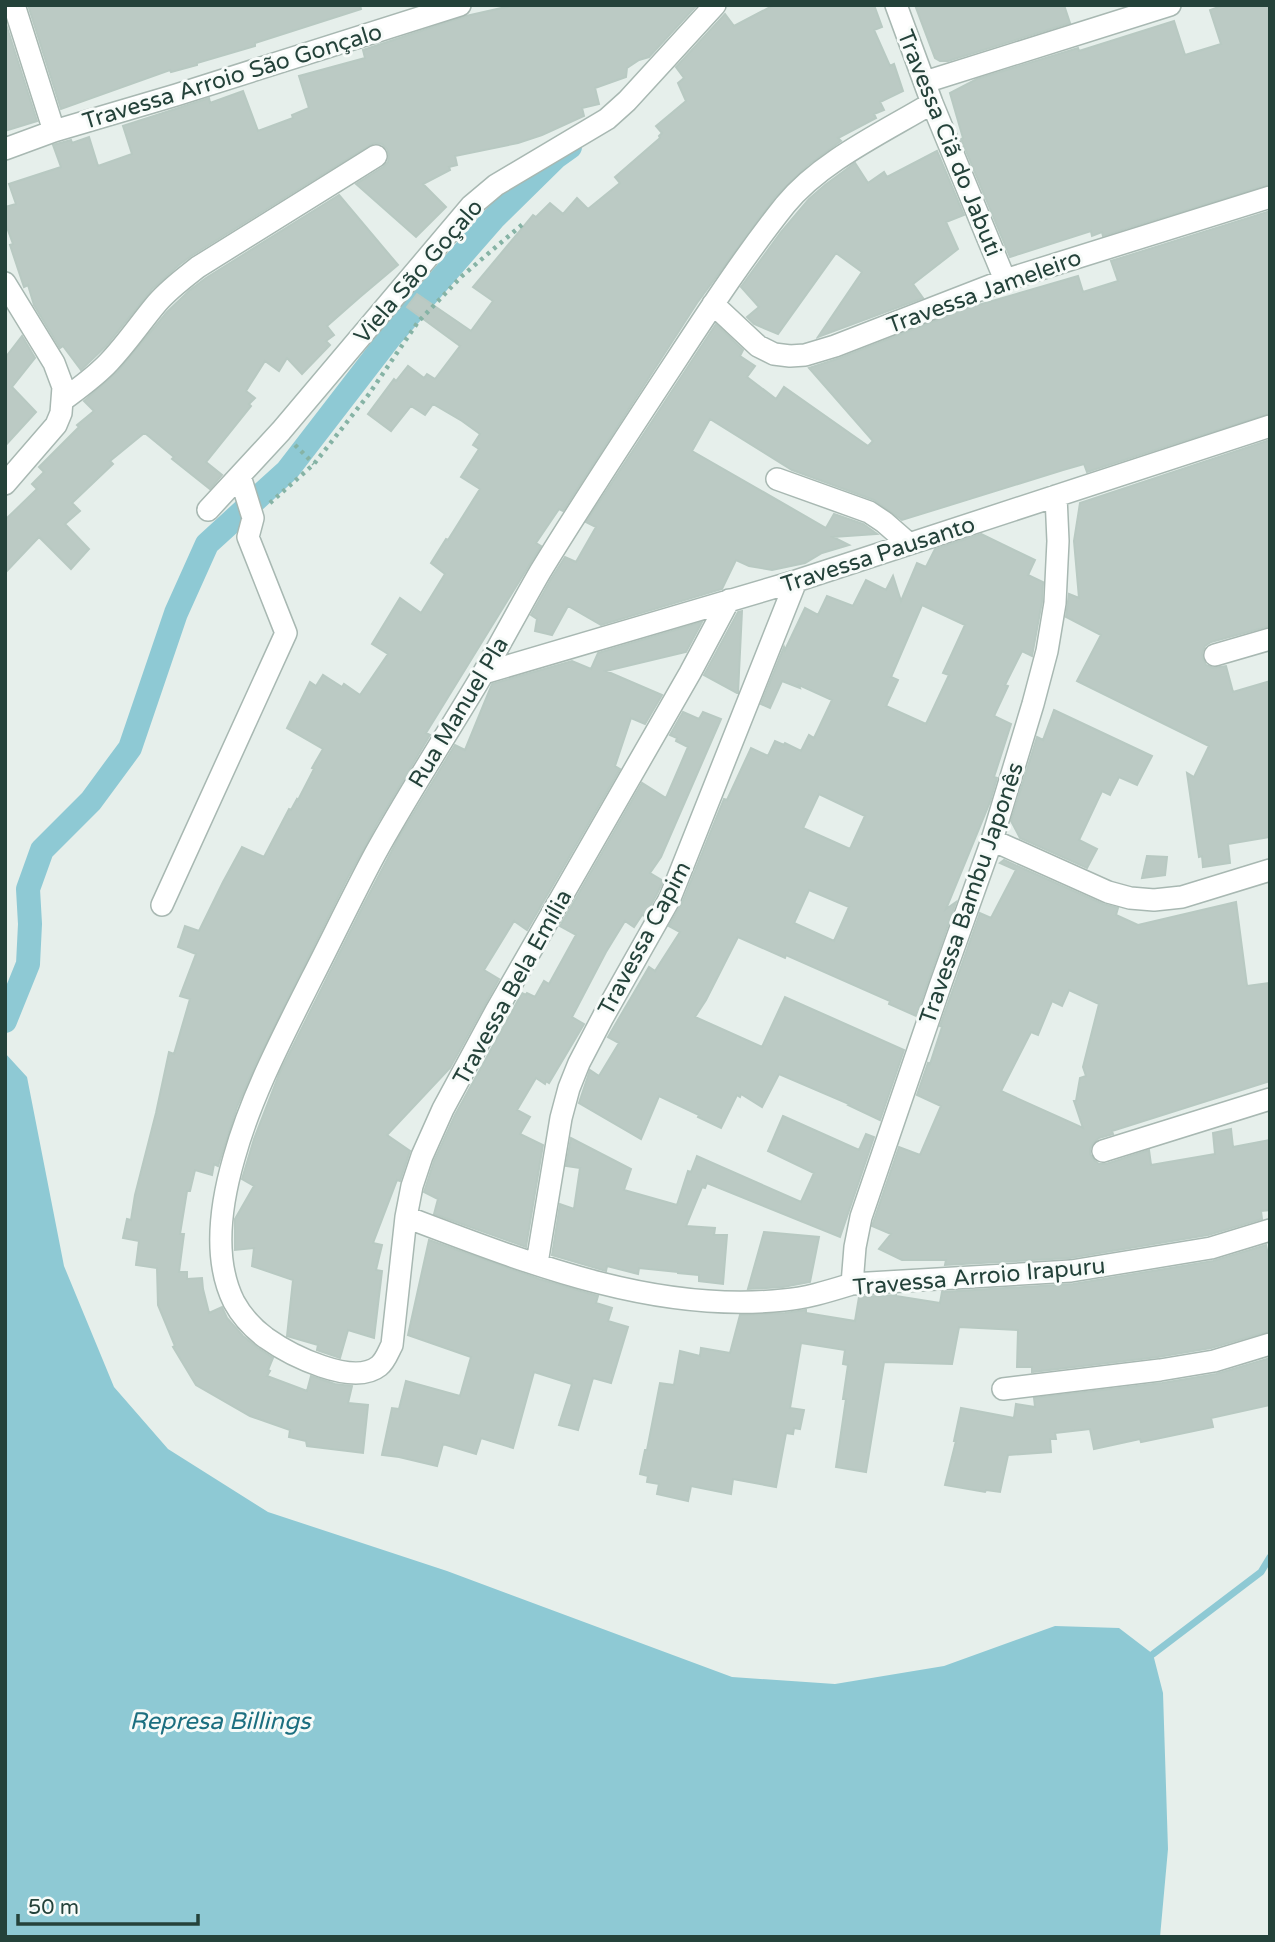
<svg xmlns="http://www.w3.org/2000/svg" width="1275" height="1942" font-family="'Varela Round',sans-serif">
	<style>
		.water { fill: #8ec9d4 }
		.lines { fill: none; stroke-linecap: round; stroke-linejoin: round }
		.stream { stroke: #8ec9d4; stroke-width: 7 }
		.canal { stroke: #8ec9d4; stroke-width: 24 }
		.building { fill: #bbcac4; stroke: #b8c9c2; stroke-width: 2; fill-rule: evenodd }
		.minor-casing { stroke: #a8b8b2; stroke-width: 24 }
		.path { stroke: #86b3a5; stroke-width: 4.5; stroke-dasharray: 3.5 5; stroke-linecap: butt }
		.minor { stroke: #fff; stroke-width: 21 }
		.labels { text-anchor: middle; stroke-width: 6; stroke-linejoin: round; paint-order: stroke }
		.street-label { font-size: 23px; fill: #24423a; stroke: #f7fbf9 }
		.water-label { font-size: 24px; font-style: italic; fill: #1c6f80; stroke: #f7fbf9 }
	</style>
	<rect width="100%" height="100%" fill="#e6efeb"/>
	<path class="water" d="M5 1053 27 1077 64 1266 114 1387 168 1449 268 1512 447 1571 732 1677 835 1684 944 1666 1055 1626 1119 1628 1153 1654 1163 1693 1168 1849 1160 1937H5Z"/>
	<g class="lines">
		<path class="stream" d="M1153 1654 1261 1572 1270 1557"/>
		<path class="canal" d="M5 1021 28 964 30 924 28 889 42 850 91 801 130 748 176 613 207 544 287 471 391 336 493 219 556 157 570 147"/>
	</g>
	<path class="building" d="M28 5H360L361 9 255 43V46L197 63V65L171 72 170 70 61 109Z
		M515 5H697L649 57 639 60 627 68 626 77 595 88 599 104 582 108 584 116 542 135 518 143 455 156 457 165 449 167 450 170 423 184 446 207 416 237 356 184 383 167 388 162 389 155 387 149 382 144 375 143 370 145 191 256 179 265 152 289 106 346 81 370 63 346 60 348 34 305 28 285 24 287 10 245 13 244 5 222V207L16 204 9 184 61 167 53 145 71 140 72 143 89 137 98 166 132 154 123 126 209 98 210 103 243 91 258 131 293 118 292 115 309 108 299 76 365 58 363 50 466 16Z
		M774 5H874L882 27 874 30 890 66 894 64 903 91 880 102 884 110 874 114 876 118 838 138 841 141 808 165 775 197 697 303 563 511 559 509 536 543 541 546 426 733 430 735 377 824 347 879 257 1061 237 1107 218 1166 214 1164 212 1175 195 1170 190 1191H187L180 1234H184L179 1272H187V1279L202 1278 203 1289 209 1313 222 1307 227 1318 243 1336 258 1348 273 1358 268 1370 270 1371 267 1376 307 1391 311 1376 335 1384 352 1386 348 1403 368 1405 363 1453 307 1446 306 1441 289 1437 290 1430 250 1416 196 1385 173 1347 175 1346 158 1305 157 1268 136 1265 139 1241 123 1238 127 1219 131 1220 135 1195 156 1113 169 1052 174 1054 190 999 180 996 196 954 178 947 185 926 199 931 223 882 242 847 264 857 289 809 291 810 297 799 298 800 314 769 312 768 323 749 287 728 310 682 316 686 323 675 342 687 344 684 360 695 388 654 372 644 400 598 421 613 445 574 431 563 446 539 448 540 480 489 461 477 479 449 473 445 480 434 462 421 433 404 425 415 411 406 391 431 368 414 394 379 396 381 408 366 424 378 427 374 435 379 460 346 407 307 417 294 471 331 493 301 473 287 533 215 536 217 550 203 563 214 577 198 588 209 620 183 615 177 660 138 659 136 662 133 656 126 686 101 678 83 684 78 676 67 725 14 734 26Z
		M915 5H1064L1070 23 948 61H940L935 58Z
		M1224 5H1270V184L1103 236 1102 232 1092 236 1091 231 1010 257 961 139 963 138 950 93 977 79 1078 48 1079 51 1174 21 1185 55 1221 44 1210 10Z
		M5 21 37 121 5 131Z
		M937 151 964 215 946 222 958 249 913 284 923 298 818 337 862 272 836 253 778 334 754 324 747 317 759 307 741 287 781 232 809 199 825 185 855 163 868 183 884 172 887 177Z
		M339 195 398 265 360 297 327 326 334 335 326 341 330 345 302 374 287 358 279 371 265 361 246 391 255 398 249 404 251 406 206 462 222 475 210 489 172 459 174 457 146 434H143L110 461 113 464 72 503 80 511 65 524 89 549 71 569 39 537 5 573V520L37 489 32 484 44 472 39 467 79 427 77 425 94 411 84 401 118 371 167 312 190 290 206 278Z
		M1270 211V413L1087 472 1084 464 1063 470 902 520 874 500 792 470 710 419 692 451 826 528 834 514 863 524 877 534 833 537 849 545 822 553 805 563 772 570 749 566 736 560 722 589 601 625 568 606 552 635 535 631 537 619 531 615 551 579 565 557 576 562 596 527 586 522 716 324 743 350 740 356 755 366 747 377 776 399 784 387 868 446 873 441 809 368 840 358 968 308 1078 276 1083 292 1118 281 1111 261Z
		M22 336 35 358 12 387 36 412 5 446V358Z
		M1270 440V626L1211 642 1205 646 1202 653 1203 659 1206 665 1213 668 1226 666 1233 692 1270 681V837L1228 844 1230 863 1203 867 1202 856 1199 857 1187 773 1194 777 1209 746 1077 681 1101 635 1066 617 1069 594 1079 598 1074 541 1080 503Z
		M981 534 1035 560 1028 575 1043 582 1042 602 1032 656 1022 651 1005 685 1008 686 994 716 1011 724 994 777 997 778 990 802 946 909 956 902 916 1016 889 1004 890 1001 786 955 785 958 738 937 706 1000 695 1017 762 1047 785 997 904 1050 880 1120 848 1105 849 1104 779 1074 762 1107 741 1094 740 1097 737 1095 721 1128 698 1117 699 1115 659 1096 641 1139 579 1103 590 1070 599 1076 619 1043 608 1037 649 967 655 971 680 932 669 926 682 903 719 811 724 799 727 800 751 748 768 756 775 741 784 745 785 743 801 751 809 735 814 738 832 700 799 685 800 688 782 681 770 708 761 704 784 647 785 650 805 608 818 615 827 596 853 606 866 580 886 590 893 576 901 601 917 563 926 567 935 549ZM922 605 965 625 943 673 949 675 926 724 886 706 898 680 891 677ZM819 794 865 816 850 849 803 828ZM809 890 849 907 834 941 794 923Z
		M742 611 738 693H737L704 675 738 612Z
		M702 622 686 652 606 671 662 695 645 724 631 718 615 766 620 769 527 930 514 921 484 970 499 979 450 1068 387 1135 410 1151 400 1181 397 1180 373 1243 382 1245 376 1270 382 1271 374 1338 348 1330 340 1358 317 1350 318 1345 287 1336 293 1280 252 1266 254 1248 235 1250V1219L254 1186 242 1179 254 1139 280 1072 363 906 399 837 455 745 465 750 492 684 572 661 591 669 598 653Z
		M1054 710 1152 756 1137 785 1119 777 1110 795 1102 791 1079 840 1097 849 1087 868 1020 838 1011 821 1037 737 1043 740Z
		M683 712 699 719 703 712 721 719 661 857 650 873 663 881 658 892 645 916 642 915 634 927 625 921 606 952 572 1017 584 1024 549 1083 546 1081 545 1084 536 1078 517 1110 530 1117 520 1134 543 1145 526 1247 434 1214 438 1199 424 1192 425 1189 434 1161 455 1115 522 993 526 995 527 993 535 997 544 981 549 984 576 935 560 926 642 783 666 798 688 747 676 741 677 738 670 735Z
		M1147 856 1167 857 1165 875 1142 878Z
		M1004 860 1103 904 1118 908 1116 915 1138 925 1236 902 1247 986 1270 983V1081L1112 1131 1113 1134 1099 1138 1093 1143 1090 1149V1154L1095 1161 1099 1164H1106L1149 1150 1151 1165 1215 1154 1213 1133 1231 1129 1233 1147 1270 1140V1210L1261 1211 1262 1219 1208 1235 1070 1258 945 1265 946 1260H902L879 1249 891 1234 872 1226 899 1147 920 1155 941 1106 917 1095 928 1063 930 1064 942 1027 940 1026 980 913 991 918 1016 870 1000 863ZM1069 990 1099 1004 1083 1067 1086 1076 1080 1078 1076 1101H1074L1083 1128 1001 1091 1031 1032 1038 1035 1052 1001 1062 1006Z
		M783 1116 859 1150 866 1134 874 1137 840 1237 707 1183 705 1188 702 1187 686 1226 715 1228 714 1235H727L723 1284 699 1281V1275L678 1273V1272L639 1268 638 1274 607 1266 606 1271 552 1255 560 1204 574 1209 580 1168 566 1166 571 1138 631 1169 624 1190 677 1205 688 1171 691 1172 697 1156 801 1202 814 1173 768 1151Z
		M764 1232 819 1237 810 1282 783 1287 748 1289Z
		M429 1240 539 1279 598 1296 596 1303 612 1308 608 1321 628 1327 611 1383 593 1378 578 1430 559 1425 572 1384 534 1372 513 1448 481 1438 476 1454 443 1444 437 1466 399 1457 382 1455 392 1408 399 1409 406 1381 460 1396 471 1357 408 1335Z
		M1266 1245 1270 1266V1331L1211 1348 1158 1357 1032 1372V1367H1017L1018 1330 959 1327 952 1364 884 1362 866 1472 836 1467 846 1399H843L848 1365 843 1364 845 1350 801 1343 790 1408 804 1410 800 1429 794 1428 793 1434 786 1433 776 1487 733 1479 731 1494 691 1486 688 1501 657 1494 659 1484 647 1482 648 1476 640 1474 645 1450H647L660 1383 674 1385 680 1351 700 1356 701 1348 730 1353 740 1315 785 1313 806 1310V1313L855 1321 859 1297 896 1295V1296L940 1303 942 1292 1073 1284 1213 1261Z
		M1270 1358V1405L1211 1418 1213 1427 1141 1442 1140 1439 1094 1449 1090 1429 1055 1433 1056 1439H1050L1051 1452 1008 1455 1000 1492 986 1490 985 1492 945 1485 956 1441H954L961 1408 1014 1418 1016 1404 1035 1407 1034 1398 1162 1383 1216 1374Z"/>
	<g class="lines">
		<defs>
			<path id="minor" d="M14 5 54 131
				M896 5 932 103 1005 280
				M925 82 1170 5
				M5 149 54 131 176 95 460 5
				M5 283 54 363 63 387 61 413 56 425 5 484
				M713 304 758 346 774 354 790 356 805 355 835 346 1005 280 1270 197
				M63 400C79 388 95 377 109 362 127 343 141 322 157 303 169 289 184 278 198 267L376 156
				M777 479 869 512 884 522 908 543
				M208 510 281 431 471 206 496 185 607 119 627 101 715 5
				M729 600 690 673 496 1011 443 1109 422 1156 412 1186 406 1217 392 1345C388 1352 386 1360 379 1366 353 1387 290 1355 266 1338 254 1329 241 1315 234 1302 212 1258 221 1203 234 1158 251 1096 283 1036 312 978 333 937 353 895 375 854 409 792 448 733 484 672 503 639 521 605 540 572 584 500 631 429 677 359 711 307 746 254 785 205 821 161 884 132 932 103
				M1215 655 1270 639
				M484 673 796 581 1270 426
				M992 840 1108 892 1130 898 1154 900 1182 897 1270 870
				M162 905 286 633 248 537 253 518 240 476
				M1103 1151 1270 1099
				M406 1217C525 1262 654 1314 784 1300 807 1298 829 1291 852 1284L1071 1271 1211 1248 1270 1230
				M537 1263 561 1118 569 1088 579 1063 603 1017 670 898 796 581
				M852 1284 855 1247 861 1217 940 986 992 840 1033 704 1047 651 1055 603 1058 541 1056 496
				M1003 1389 1160 1370 1214 1361 1270 1344"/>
		</defs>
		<use href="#minor" class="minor-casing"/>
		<path class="path" d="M295 445 314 464
			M270 503 314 464 369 394 418 322 462 276 524 223"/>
		<use href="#minor" class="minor"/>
	</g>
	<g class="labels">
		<g class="street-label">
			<text transform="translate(232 76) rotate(-17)" y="8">Travessa Arroio São Gonçalo</text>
			<text transform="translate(950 143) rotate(68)" y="8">Travessa Ciã do Jabuti</text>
			<text transform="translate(418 271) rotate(-49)" y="8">Viela São Goçalo</text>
			<text transform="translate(984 291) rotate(-20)" y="8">Travessa Jameleiro</text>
			<text transform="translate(878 554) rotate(-18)" y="8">Travessa Pausanto</text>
			<text transform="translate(458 712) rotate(-59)" y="8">Rua Manuel Pla</text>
			<text transform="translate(971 893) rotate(-71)" y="8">Travessa Bambu Japonês</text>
			<text transform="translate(644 938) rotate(-62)" y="8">Travessa Capim</text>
			<text transform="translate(512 987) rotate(-61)" y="8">Travessa Bela Emília</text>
			<text transform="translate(979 1276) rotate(-5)" y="8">Travessa Arroio Irapuru</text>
		</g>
		<g class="water-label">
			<text x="220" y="1729">Represa Billings</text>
		</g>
	</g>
	<rect width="1275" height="1942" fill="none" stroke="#24423a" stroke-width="14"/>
	<path d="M18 1914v10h180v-10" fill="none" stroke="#24423a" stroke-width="3.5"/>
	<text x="28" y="1914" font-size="21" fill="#24423a" stroke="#f7fbf9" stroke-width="5" paint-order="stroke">50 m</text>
</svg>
